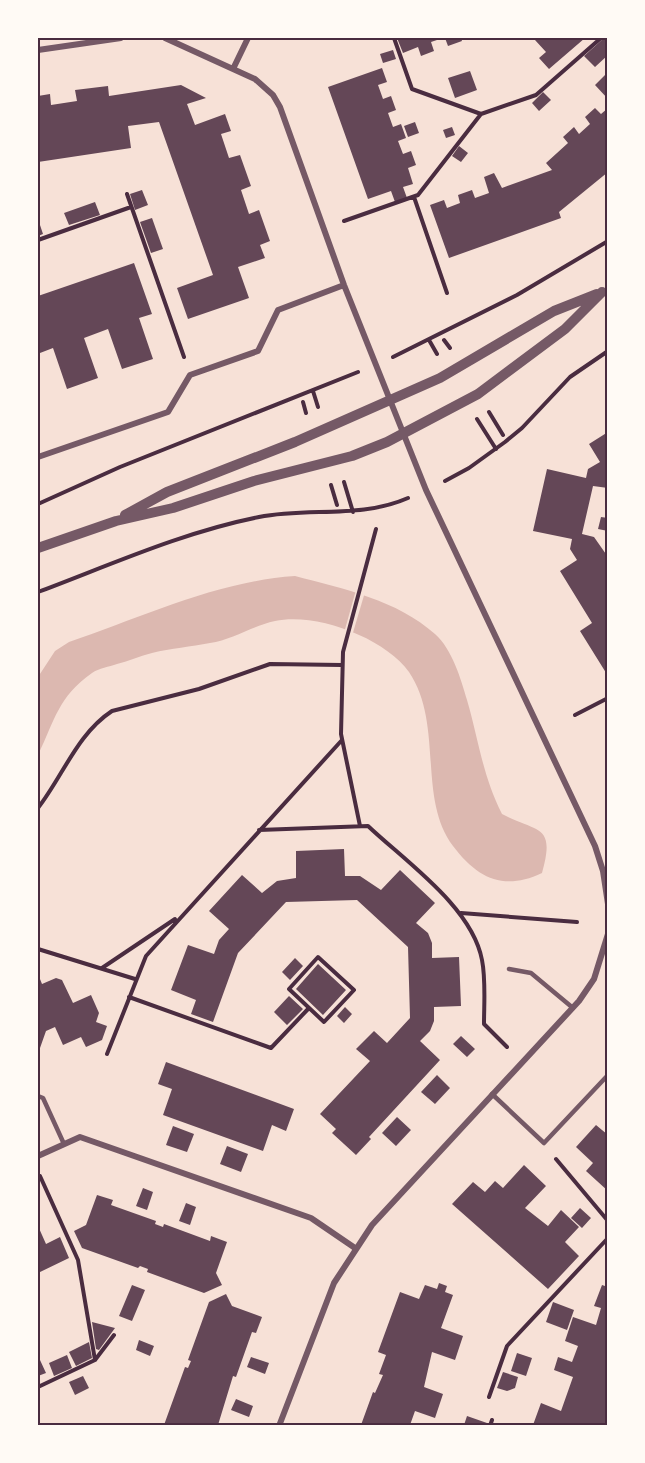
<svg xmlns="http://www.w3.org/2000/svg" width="645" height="1463" font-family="'Noto Sans',sans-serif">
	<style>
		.water { fill: #dcb8b0 }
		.pier { fill: #f7e1d7 }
		.building { fill: #644757 }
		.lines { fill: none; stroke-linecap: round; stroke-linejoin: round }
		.path { stroke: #4a2c40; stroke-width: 4 }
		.service { stroke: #755966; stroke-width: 4.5 }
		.minor { stroke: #755966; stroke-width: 6 }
		.tertiary { stroke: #755966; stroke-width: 10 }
		.neatline { fill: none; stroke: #4a2c40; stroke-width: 2 }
	</style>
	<rect width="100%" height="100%" fill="#f7e1d7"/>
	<path class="water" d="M295 576C344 589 397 600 435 634 452 649 461 679 467 700 479 741 482 774 502 814 537 833 556 823 542 873 504 891 478 879 453 846 417 798 444 724 409 672 385 638 316 612 275 621 252 626 232 640 210 643 191 647 171 648 152 653 140 656 129 661 117 664 109 667 99 668 92 673 58 697 55 720 38 755V677L55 651 69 642C142 617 218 581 295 576Z"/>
	<path class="pier" d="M356 590 365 592 352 636 344 633Z"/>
	<path class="building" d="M397 38H443L431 42 434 51 421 56 418 47 403 53Z
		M445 38H461L462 41 448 46Z
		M538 38H585L549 69 539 58 546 52 535 40Z
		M604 38 608 42V55L595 67 584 56Z
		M393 50 396 59 383 63 380 54Z
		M382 68 387 82 378 85 383 99 391 96 396 110 388 113 393 127 401 124 406 138 398 141 403 154 411 151 416 165 408 168 413 184 403 187 407 198 395 202 391 191 368 199 328 87Z
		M470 71 477 90 455 98 448 78Z
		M605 75 608 77V99L595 85Z
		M181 85 206 98 187 104 195 125 225 114 231 131 221 134 229 158 240 155 251 186 241 190 249 214 259 210 270 241 260 245 265 258 238 267 249 298 188 319 177 288 213 275 159 122 128 126 131 148 38 162V96L50 94 51 105 77 101 75 90 108 86 109 96Z
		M543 92 551 100 539 111 532 103Z
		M595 108 601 114 608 108V172L559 212 561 218 449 258 430 205 444 200 447 208 460 203 458 195 472 190 475 198 489 193 484 177 494 173 502 188 552 170 546 163 568 143 563 137 574 127 579 134 590 124 585 117Z
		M415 122 419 133 408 137 404 126Z
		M452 127 455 135 446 138 443 130Z
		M459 146 468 153 461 162 452 156Z
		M142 190 148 205 135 210 130 194Z
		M95 202 100 215 69 225 64 213Z
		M152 218 163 249 151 253 140 222Z
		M38 219 43 234 38 236Z
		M134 263 152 314 139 318 153 359 122 369 108 329 84 338 98 378 67 389 53 348 40 353 38 347V296Z
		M608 432V488L593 486 582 534 594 537 608 557V676L580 631 592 623 560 571 577 560 570 549 572 539 533 531 547 469 586 478 588 469 600 462 589 444Z
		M601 517 608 518V531L598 529Z
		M344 849 345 876H360L381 890 400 870 435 903 416 923 428 933 432 943V958L459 957 460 981 461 1006 434 1007V1021L430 1031 420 1041 440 1060 369 1137 371 1139 356 1155 332 1133 336 1129 320 1114 370 1061 356 1049 374 1031 387 1043 410 1018 408 947 357 900 286 902 238 953 213 1022 191 1014 196 1000 171 990 188 945 214 954 219 940 229 929 209 911 242 875 262 893 277 881 296 878V851Z
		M295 958 303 966 290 980 282 972Z
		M318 964 346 990 323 1015 296 989Z
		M38 974 42 984 56 978 62 980 73 1003 91 995 99 1013 96 1022 107 1026 102 1040 86 1047 81 1037 63 1045 55 1027 46 1031 40 1048 38 1047Z
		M289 996 303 1009 287 1025 274 1012Z
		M345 1007 352 1014 344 1023 337 1016Z
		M461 1036 475 1049 467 1057 453 1044Z
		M166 1062 294 1109 286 1131 272 1125 263 1151 163 1115 172 1089 158 1084Z
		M437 1075 450 1088 435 1104 421 1092Z
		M397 1117 411 1130 396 1146 382 1133Z
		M596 1125 608 1135V1191L586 1171 593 1163 576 1147Z
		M173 1126 194 1134 187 1152 166 1145Z
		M227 1146 248 1154 241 1172 220 1164Z
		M524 1165 546 1186 525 1208 548 1226 561 1210 579 1227 565 1242 579 1256 548 1289 452 1204 473 1182 485 1192 495 1181 503 1188Z
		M143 1188 153 1192 147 1210 136 1206Z
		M97 1195 113 1200 111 1205 156 1221 155 1224 163 1227 164 1224 210 1241 211 1236 227 1242 216 1273 222 1285 204 1293 147 1272 148 1269 140 1266 138 1268 82 1248 74 1231 86 1225Z
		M186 1203 196 1207 190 1225 179 1221Z
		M580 1208 591 1218 582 1228 571 1218Z
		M38 1226 46 1244 60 1237 69 1258 38 1273Z
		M439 1283 447 1286 445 1292 453 1295 441 1328 463 1336 455 1360 432 1352 424 1387 443 1394 435 1418 415 1411 410 1425H361L373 1392 375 1393 383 1375 379 1374 386 1355 378 1352 400 1292 419 1299 425 1285 437 1289Z
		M132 1285 145 1290 132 1321 119 1316Z
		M602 1285 608 1287V1417L604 1425H533L541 1403 561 1411 573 1377 554 1370 558 1357 572 1362 578 1346 565 1341 573 1317 596 1325 601 1308 594 1306Z
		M226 1294 232 1306 262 1317 256 1333 252 1332 236 1377 233 1376 218 1425H164L185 1367 188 1368 191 1361 188 1360 209 1302Z
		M553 1302 574 1310 567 1330 546 1322Z
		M92 1322 115 1328 99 1350 96 1349Z
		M139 1340 154 1346 150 1356 136 1350Z
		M89 1342 92 1358 76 1366 69 1352Z
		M517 1353 532 1358 526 1376 511 1371Z
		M67 1355 72 1368 54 1376 49 1363Z
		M251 1357 269 1363 265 1374 247 1367Z
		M40 1360 46 1373 38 1376V1361Z
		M503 1372 518 1377 515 1388 507 1391 497 1388Z
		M83 1376 89 1388 75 1395 69 1382Z
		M236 1399 253 1406 249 1417 231 1410Z
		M467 1416 487 1423 486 1425H464Z"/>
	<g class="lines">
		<path class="path" d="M394 38 412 89 481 114 536 95 601 38
			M127 194 184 357
			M414 197 447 293
			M344 221 418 195 481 114
			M38 240 131 207
			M429 340 437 354
			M444 340 450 348
			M393 357 517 295 608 241
			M313 391 318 407
			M303 402 306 413
			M489 412 503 435
			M477 419 496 449
			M445 481 469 468 505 442 522 428 570 377 608 351
			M344 482 353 512
			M331 485 337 505
			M38 504 120 467 358 372
			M38 592C110 565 183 532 259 517 309 507 360 519 408 498
			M575 715 608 698
			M38 808C63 776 77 734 112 711L199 689 270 664 342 665
			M360 826 341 734 343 652 376 529
			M259 830 368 826C406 862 472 907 482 960 486 980 484 1004 484 1024L507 1047
			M461 913 577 922
			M38 949 135 979
			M318 957 354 990 324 1022 289 989Z
			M102 968 175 919
			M129 997 271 1048 309 1008
			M107 1054 146 956 342 740
			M556 1159 608 1221
			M40 1176 78 1260 95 1360
			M38 1387 95 1360 114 1335
			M489 1397 507 1346 608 1238
			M490 1426 492 1420"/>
		<path class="service" d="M509 969 531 973 573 1008
			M492 1094 544 1143 608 1075
			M38 1096 43 1098 64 1144"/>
		<path class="minor" d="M165 38 255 79 273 95 280 107 344 285 426 490 595 846 603 871 608 904
			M38 50 121 38
			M233 69 248 38
			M38 457 168 412 190 375 258 351 278 310 344 285
			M38 1156 80 1137 311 1218 355 1248
			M279 1426 334 1283 372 1225 579 1001 594 979 608 934"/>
		<path class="tertiary" d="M125 515 167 492 295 442 440 378 554 311 597 294
			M38 548 116 521 173 508 254 481 352 456 387 442 478 394 565 329 602 292"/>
	</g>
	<rect width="645" height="1463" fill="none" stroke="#fffaf5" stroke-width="78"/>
	<rect x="39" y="39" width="567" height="1385" class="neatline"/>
</svg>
